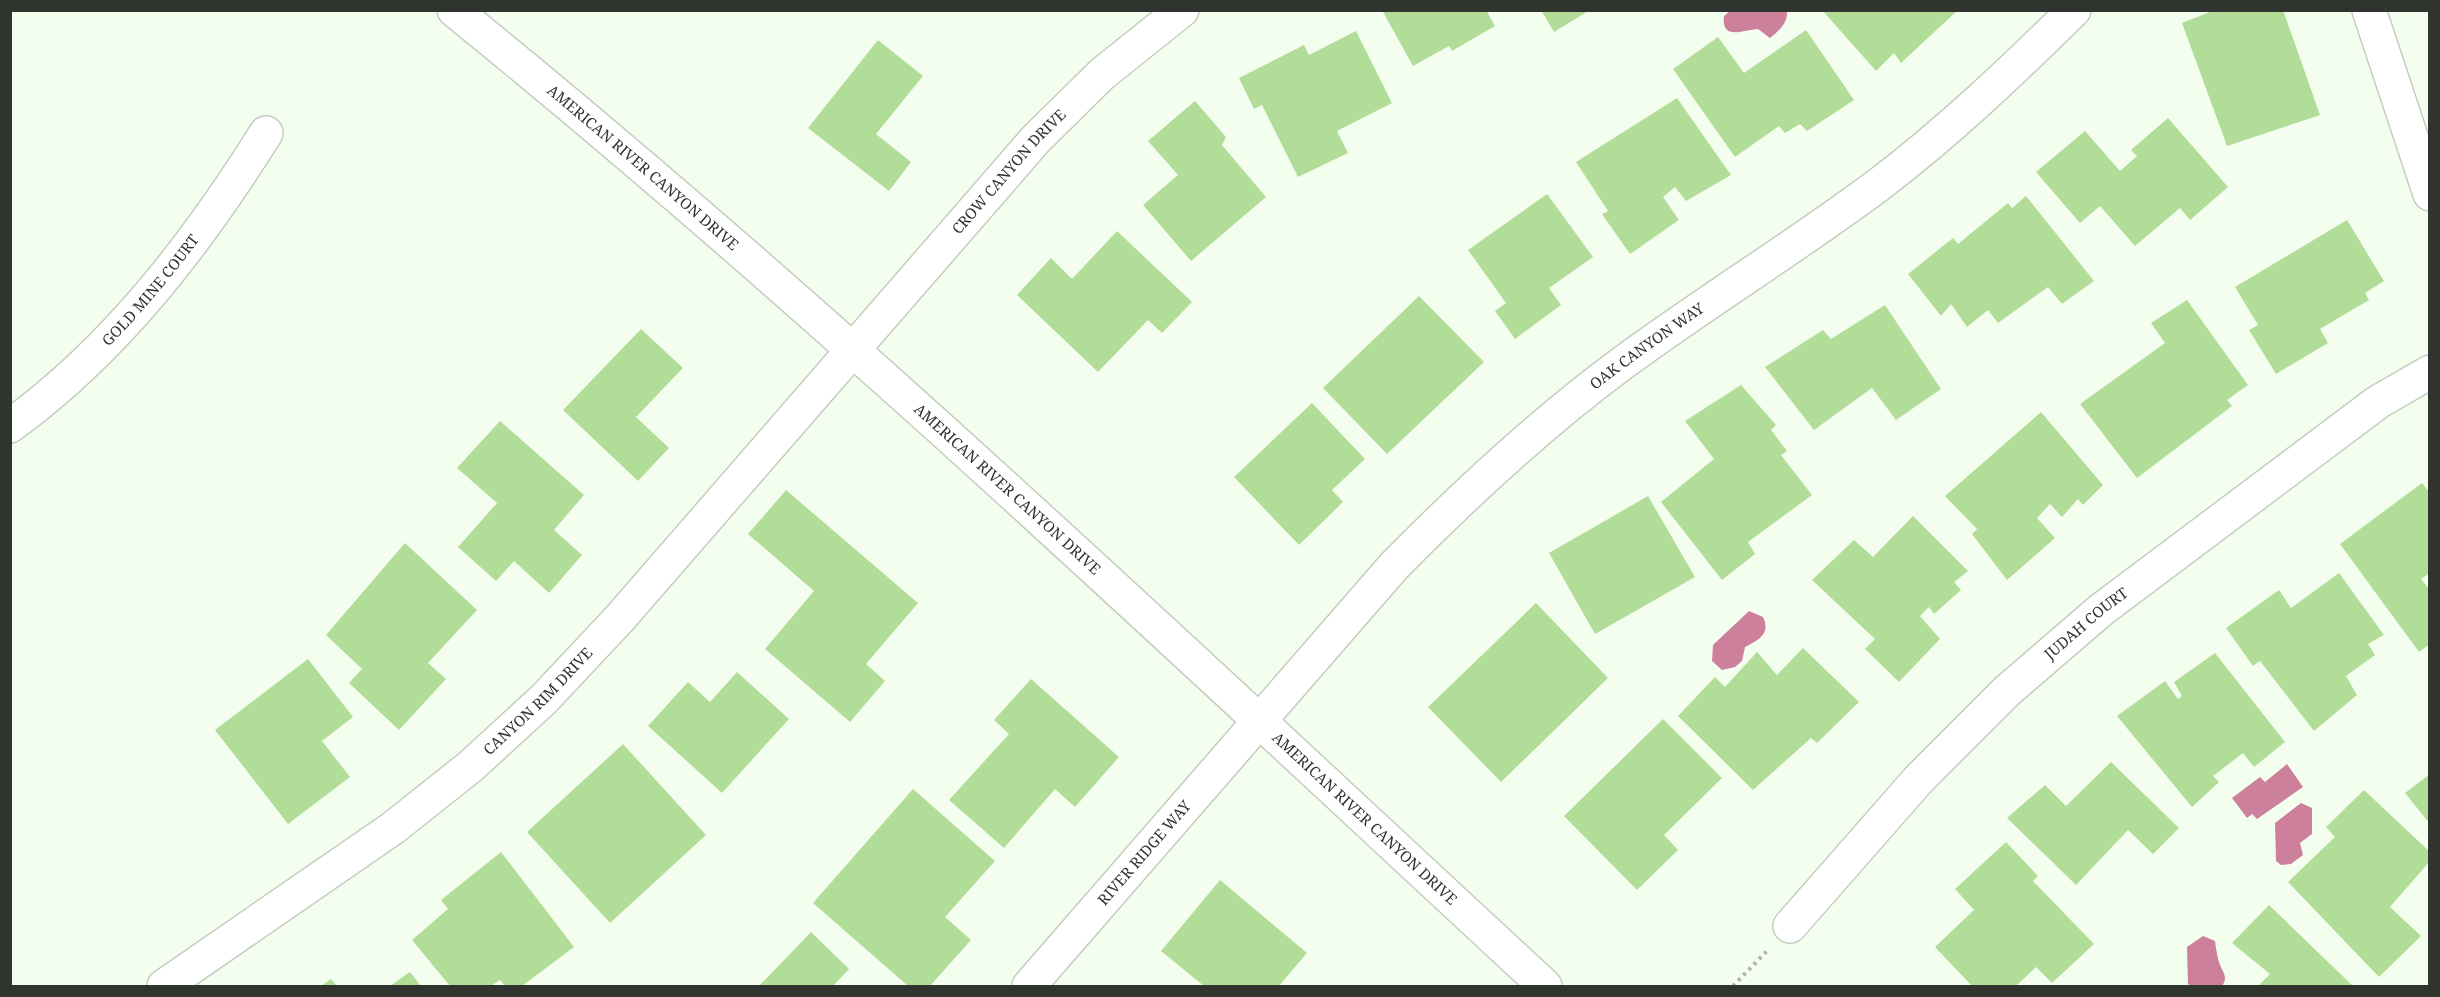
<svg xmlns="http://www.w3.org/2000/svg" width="2440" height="997" font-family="'Noto Serif',serif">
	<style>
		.water { fill: #cd809b }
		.building { fill: #b2dd99 }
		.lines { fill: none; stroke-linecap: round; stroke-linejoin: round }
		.minor-casing { stroke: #c4cdbf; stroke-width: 36 }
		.secondary-casing { stroke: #c4cdbf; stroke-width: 36 }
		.path { stroke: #acb4a8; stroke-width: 4; stroke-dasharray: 3 4.5; stroke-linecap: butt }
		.minor { stroke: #fff; stroke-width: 33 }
		.secondary { stroke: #fff; stroke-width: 33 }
		.labels { text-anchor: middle; stroke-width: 5; stroke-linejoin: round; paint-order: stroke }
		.street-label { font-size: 15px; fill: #30342e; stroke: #fff }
	</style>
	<rect width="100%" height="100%" fill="#f4feef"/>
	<path class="water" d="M1730 11H1787C1788 23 1779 31 1770 38L1758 29C1743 30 1721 41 1724 16Z
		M1749 611 1763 617C1771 634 1759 640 1745 647L1742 661 1735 667 1722 670 1712 661 1713 645Z
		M2287 764 2303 787 2257 819 2252 814 2247 818 2232 798 2260 777 2265 782Z
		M2301 803 2312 808V834L2300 843 2303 855 2291 864 2281 865 2276 861 2275 823Z
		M2203 936 2215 941C2216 948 2217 956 2219 962 2222 972 2229 976 2222 986H2191L2188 984 2187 947Z"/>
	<path class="building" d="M1385 10H1486L1495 26 1452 51 1449 46 1413 66 1383 12Z
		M1541 10H1590L1554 32Z
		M1822 10H1958L1901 63 1894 53 1876 71Z
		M2215 10H2283L2320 115 2227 146 2182 23Z
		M1806 30 1854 100 1807 131 1800 124 1785 133 1779 126 1735 157 1673 69 1718 37 1744 73Z
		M1356 31 1392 103 1337 131 1348 153 1298 177 1262 105 1254 109 1239 78 1304 45 1309 55Z
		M878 40 923 76 876 134 911 162 889 191 808 128Z
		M1677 98 1731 175 1686 201 1675 187 1663 197 1679 220 1630 254 1602 214 1608 211 1576 162Z
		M1195 101 1226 137 1222 145 1266 197 1191 261 1143 205 1178 175 1148 141Z
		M2168 118 2228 187 2190 220 2180 208 2135 246 2100 206 2080 223 2036 172 2085 131 2120 171 2137 156 2131 150Z
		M1547 194 1593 257 1549 288 1561 305 1515 339 1495 311 1506 303 1468 250Z
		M2026 196 2094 281 2062 304 2048 287 1998 323 1988 310 1967 327 1951 304 1941 316 1908 274 1953 238 1958 244 2008 203 2012 208Z
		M2347 220 2384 281 2365 293 2369 300 2320 329 2328 343 2276 374 2249 330 2258 325 2235 287Z
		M1117 231 1192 302 1162 333 1148 320 1098 372 1017 295 1051 258 1072 279Z
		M1419 296 1484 362 1387 454 1323 388Z
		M2187 300 2248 385 2227 400 2232 406 2137 478 2080 404 2165 343 2151 323Z
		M1885 305 1941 389 1896 420 1872 388 1814 430 1765 367 1823 330 1831 339Z
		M641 329 683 368 636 417 669 448 638 481 563 410Z
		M1741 385 1776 425 1771 430 1787 451 1781 455 1812 495 1748 542 1755 554 1722 580 1661 502 1714 459 1685 421Z
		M1312 403 1365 459 1332 490 1343 502 1299 545 1234 477Z
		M2041 412 2103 485 2083 505 2078 499 2062 517 2050 504 2037 518 2055 538 2007 580 1972 534 1977 529 1945 496Z
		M500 421 584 495 554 530 582 555 549 593 514 561 496 581 458 547 497 503 457 468Z
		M2422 483 2430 493V573L2421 579 2430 590V644L2419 652 2340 544Z
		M786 490 918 603 866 664 885 681 850 722 765 649 814 591 748 534Z
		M1648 496 1695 577 1595 634 1549 553Z
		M1913 516 1968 571 1954 582 1961 590 1934 614 1929 607 1920 616 1940 639 1899 682 1865 649 1875 639 1812 580 1854 540 1873 557Z
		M405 543 477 610 428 663 446 679 399 730 349 683 362 669 326 635Z
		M2339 573 2384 635 2368 644 2375 655 2346 676 2357 695 2314 731 2260 661 2253 666 2226 628 2279 590 2291 608Z
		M1536 603 1608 678 1501 782 1428 707Z
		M1803 648 1859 702 1817 743 1811 738 1753 790 1678 716 1715 677 1725 687 1757 652 1777 675Z
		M2215 653 2285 742 2254 767 2243 753 2213 776 2219 782 2192 807 2117 716 2165 681 2178 699 2182 696 2174 682Z
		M308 659 353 717 322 741 350 777 288 824 215 730Z
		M737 672 789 719 722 793 648 726 688 682 710 702Z
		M1031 679 1119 757 1075 807 1055 789 1004 848 949 800 1009 734 994 720Z
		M1663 719 1722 778 1664 835 1678 850 1637 890 1564 816Z
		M623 744 706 835 610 923 527 832Z
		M2111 762 2179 828 2153 854 2128 830 2076 885 2007 818 2045 785 2066 806Z
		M2430 774V824L2405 793Z
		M913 789 995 861 945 917 971 940 930 986H908L813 903Z
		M2364 790 2430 852V861L2390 907 2421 936 2379 977 2288 882 2335 837 2326 827Z
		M2006 842 2038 876 2033 881 2094 944 2052 983 2036 967 2016 986H1972L1935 947 1974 910 1955 889Z
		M501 852 574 947 522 986H505L500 980 491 986H450L412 940 448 909 441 900Z
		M1220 880 1307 953 1279 986H1204L1161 951Z
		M2269 905 2353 986H2258L2270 974 2232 943Z
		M811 932 849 969 833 986H759Z
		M410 972 421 986H390Z
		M331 979 337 986H321Z"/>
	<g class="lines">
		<defs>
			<g id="minor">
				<path d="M2369 10 2430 194"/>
				<path id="s1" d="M10 426C116 349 197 243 266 133"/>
				<path id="s2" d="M1790 926 1919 779 2007 691 2101 610 2378 402 2430 372"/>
				<path id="s3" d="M164 986 393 828 471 766 544 699 620 618 1036 139 1102 74 1182 10"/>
				<path id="s4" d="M1029 986 1394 566C1466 493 1541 423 1624 362 1707 301 1795 247 1877 186 1947 133 2011 72 2074 10"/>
			</g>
			<g id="secondary">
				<path id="s5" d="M454 10C834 318 1187 655 1545 986"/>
			</g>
		</defs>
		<use href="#minor" class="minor-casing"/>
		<use href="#secondary" class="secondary-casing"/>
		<path class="path" d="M1733 986 1767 951"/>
		<use href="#minor" class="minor"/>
		<use href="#secondary" class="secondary"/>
	</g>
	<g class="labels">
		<g class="street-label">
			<text dy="5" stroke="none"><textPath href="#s5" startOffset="246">AMERICAN RIVER CANYON DRIVE</textPath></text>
			<text dy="5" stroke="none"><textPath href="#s3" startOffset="1180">CROW CANYON DRIVE</textPath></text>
			<text dy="5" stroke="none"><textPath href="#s1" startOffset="196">GOLD MINE COURT</textPath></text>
			<text dy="5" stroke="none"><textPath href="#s4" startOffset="892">OAK CANYON WAY</textPath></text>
			<text dy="5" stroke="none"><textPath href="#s5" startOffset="732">AMERICAN RIVER CANYON DRIVE</textPath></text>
			<text dy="5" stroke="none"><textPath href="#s2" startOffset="424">JUDAH COURT</textPath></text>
			<text dy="5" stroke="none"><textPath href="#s3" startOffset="471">CANYON RIM DRIVE</textPath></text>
			<text dy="5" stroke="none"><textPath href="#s5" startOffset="1218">AMERICAN RIVER CANYON DRIVE</textPath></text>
			<text dy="5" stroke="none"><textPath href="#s4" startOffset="176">RIVER RIDGE WAY</textPath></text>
		</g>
	</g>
	<rect width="2440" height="997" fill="none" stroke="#30342e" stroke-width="24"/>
</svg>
